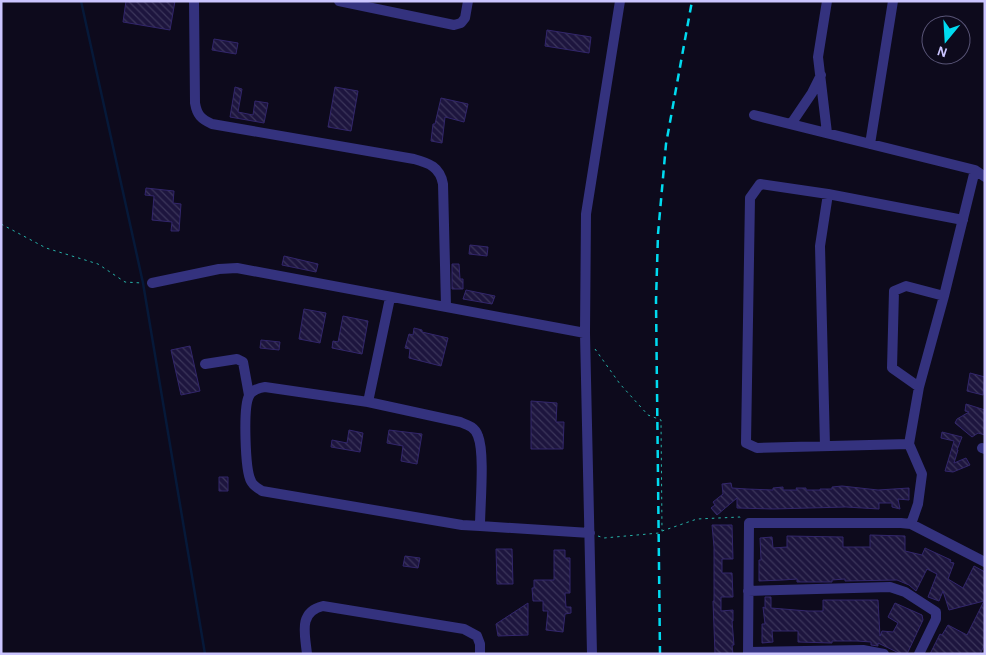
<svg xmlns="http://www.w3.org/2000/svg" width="986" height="655" font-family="'Alegreya Sans',sans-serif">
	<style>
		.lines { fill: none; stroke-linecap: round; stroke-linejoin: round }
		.stream { stroke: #061939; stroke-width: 2.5 }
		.building { fill: url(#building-back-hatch); stroke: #32266b }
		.path { stroke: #26b2a8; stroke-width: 1; stroke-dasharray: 2.5 4; stroke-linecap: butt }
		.minor { stroke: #34327e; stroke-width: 10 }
		.rail { stroke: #00dbf0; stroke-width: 2.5; stroke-dasharray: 8 6; stroke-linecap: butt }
	</style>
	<defs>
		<pattern id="building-back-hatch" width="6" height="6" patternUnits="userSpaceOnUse" patternTransform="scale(1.25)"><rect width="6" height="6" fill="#1d153e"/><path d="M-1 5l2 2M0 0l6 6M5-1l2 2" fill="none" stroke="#3c365b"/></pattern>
	</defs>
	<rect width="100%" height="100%" fill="#0d0a1c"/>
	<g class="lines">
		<path class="stream" d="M81 1 143 283 205 654"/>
	</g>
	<path class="building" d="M126 1H175L170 30 123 22Z
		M547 30 591 37 589 53 545 46Z
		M214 39 238 43 236 54 212 50Z
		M235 87 242 89 238 112 253 115 255 101 268 103 264 123 230 117Z
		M335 87 358 91 351 131 328 127Z
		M441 98 468 104 464 122 445 117 442 143 431 141 433 124H435Z
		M146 188 174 191 173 203 181 204 179 231H171L172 222 152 220 154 196 145 195Z
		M470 245 488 247 487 256 469 254Z
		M284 256 318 264 316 272 282 265Z
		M452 264H459L460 279H463V289H452Z
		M466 290 495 296 492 304 463 299Z
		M304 309 326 313 320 343 299 339Z
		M343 316 368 321 362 354 332 348 333 341 338 342Z
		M414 328 422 330V332L448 338 441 366 409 358 410 349 405 348 409 334 413 335Z
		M261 340 280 342 279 350 260 348Z
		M190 346 200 391 181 395 171 350Z
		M970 373 985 377 983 395 967 391Z
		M531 401 557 403 556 422H564L563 449H531Z
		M966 404 985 410V435L978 433 972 437 955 423 957 419 969 412 965 411Z
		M349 430 363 433 360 452 331 447 332 440 347 443Z
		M389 430 422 434 417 464 401 461 403 446 387 443Z
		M942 432 962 437 957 450H958L954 463 966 458 970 465 953 472 945 471 954 441 941 438Z
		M219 477H228V491H219Z
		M731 483 732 488 747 489 773 490V488L783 487V490H797L796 488H806V490H820V489H832V487L842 486 878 490 909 488V500L898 499 900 509 892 507V503H879V509L846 507 773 509 737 508V498L717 515 711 508 715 505 713 502 723 494 722 484Z
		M712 525H732L733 559H722V573H732L733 597H721V611L733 610V621H732L734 645H732L733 654H715L713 601H714V547Z
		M870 535 905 536V551L922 555 925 548 951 560 950 562 954 563 948 579 963 588 974 566 985 572V644L980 654H930L940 634 942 635 948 625 967 635 984 601 949 610 943 591 939 601 928 597 937 574 927 569 916 591 909 585 897 580 845 581V579L832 580V582H797V579L783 580 759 581V560H761L760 538 772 537 773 548 787 547V536L843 537V547H870Z
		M496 549H512L513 584H497Z
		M554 550H565V558H570V593H565L566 607H571V613L565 614 563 632 546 630 548 611H543V601H533L532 588H534V580H554Z
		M405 556 420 558 418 568 403 566Z
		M765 597H771V608L808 611H823V600H878L880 636 882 631 893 632 898 623 888 617 895 603 922 615 923 620 907 654H901L878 643V646L871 645V642L857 641H832V643L798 642V631H772L773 642 762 643V624H765L763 607 765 608Z
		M528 603V635L498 636 496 624Z"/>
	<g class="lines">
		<path class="path" d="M1 224 46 248 98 264 125 282 142 283
			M595 349 620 384 648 415 661 420 662 531
			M598 536 604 538 659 533 662 531 697 519 740 517 742 519"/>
		<path class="minor" d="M194 1 195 103C197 115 201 119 212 124L414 159C429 163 440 167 443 184L446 306
			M339 1 454 25 461 23 465 18 468 1
			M827 1 818 57 827 133
			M754 115 975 170
			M791 124 812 93 821 75
			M870 144 893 1
			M152 283 219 269 237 268 585 333
			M205 364 237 359 243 362 249 395
			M919 387 892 368 894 291 906 286 944 296
			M368 402 390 298
			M909 444 757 448 746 443 750 198 760 184 828 194 963 220
			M825 446 820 246 828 194
			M982 448 985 449
			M911 524 918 504 922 474 909 444 919 387 944 296 975 170 985 177
			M480 526C480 505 485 453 478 436 475 427 468 425 460 422L368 402 265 387C258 388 252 390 249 396 243 407 245 470 251 481 253 486 258 488 262 491L462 525 480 526 590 533
			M748 591 890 587 905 592 936 612V619L919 654
			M748 652 863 650 884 654
			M307 654C305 634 298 612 323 606L464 629 477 636 480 644V654
			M592 654 585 333 586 214 620 1
			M748 654 749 523H901L911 524 985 562"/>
		<path class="rail" d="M660 654 656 301 658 234 666 144 692 1"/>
	</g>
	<rect width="986" height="655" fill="none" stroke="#cbc5ff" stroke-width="5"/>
	<g transform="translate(946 40) rotate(198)"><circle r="24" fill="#0d0a1c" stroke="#595577"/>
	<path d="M0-4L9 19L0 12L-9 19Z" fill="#00dbf0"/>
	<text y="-8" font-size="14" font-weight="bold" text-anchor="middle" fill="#cbc5ff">N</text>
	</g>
</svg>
